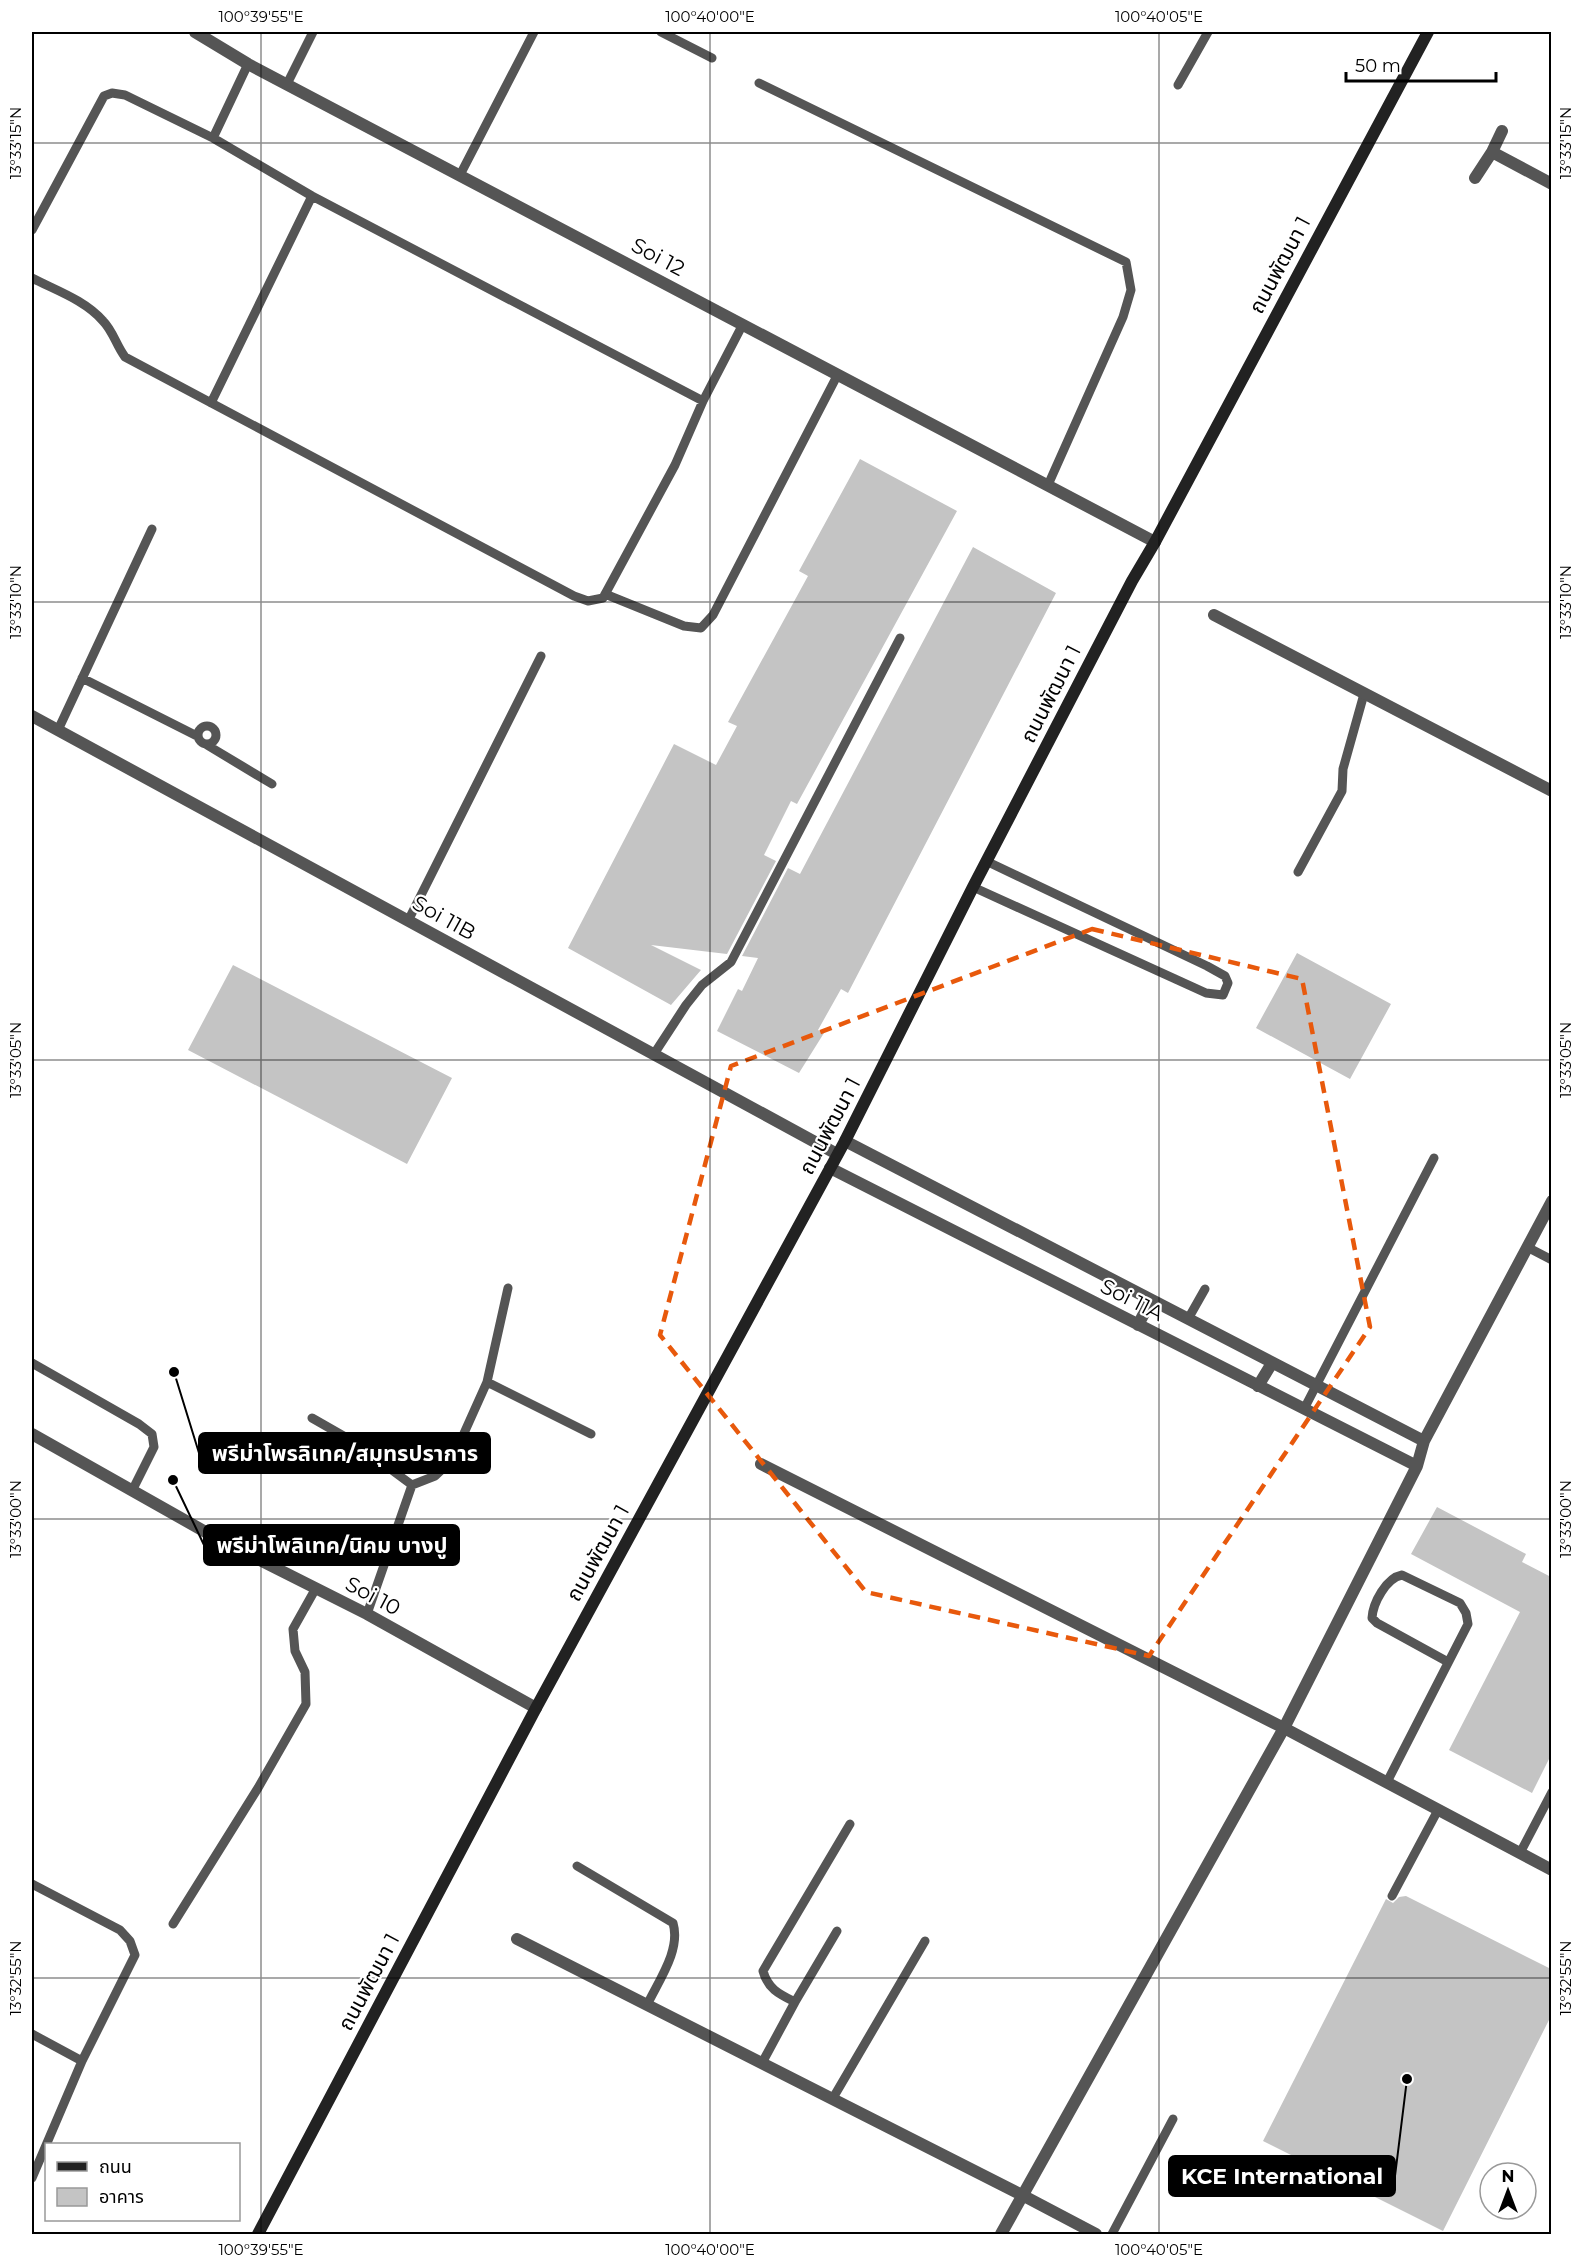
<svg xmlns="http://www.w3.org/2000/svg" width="1583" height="2266" font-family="Montserrat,'Noto Sans Thai',sans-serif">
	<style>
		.building { fill: #c4c4c4 }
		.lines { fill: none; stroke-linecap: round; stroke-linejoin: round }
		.lane { stroke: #555; stroke-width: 9 }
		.street { stroke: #555; stroke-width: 12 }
		.secondary { stroke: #222; stroke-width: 12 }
		.marked { fill: none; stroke: #e8590c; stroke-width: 4.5; stroke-dasharray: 12 8; stroke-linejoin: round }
		.ticks { fill: none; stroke: #000; stroke-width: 1.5; stroke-opacity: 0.45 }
		.labels { text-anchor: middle; stroke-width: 4.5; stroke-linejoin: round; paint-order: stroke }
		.street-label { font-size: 21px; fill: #000; stroke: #fff }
		.leader { fill: none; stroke: #000; stroke-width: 2 }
		.callout-dot { fill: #000; stroke: #fff; stroke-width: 2 }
		.callout { fill: #000; stroke: #000; stroke-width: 2 }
		.callout-label { font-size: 22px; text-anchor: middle; font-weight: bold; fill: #fff }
		.neatline { fill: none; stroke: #000; stroke-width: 2 }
		.ticks-label { font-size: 15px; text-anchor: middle; fill: #000 }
	</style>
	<rect width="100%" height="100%" fill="#fff"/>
	<path class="building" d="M860 459 957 511 797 804 791 801 764 855 776 861 727 954 651 945 701 970 671 1005 568 948 674 744 716 765 737 726 728 722 808 576 799 571Z
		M973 547 1056 593 848 993 841 989 818 1030 824 1033 799 1073 717 1031 738 989 742 991 758 958 742 956 788 868 800 874Z
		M1297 953 1391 1004 1350 1079 1256 1028Z
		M233 965 452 1078 407 1164 188 1050Z
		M1437 1507 1526 1554 1522 1562 1551 1577V1755L1532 1793 1449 1750 1520 1612 1411 1554Z
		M1406 1896 1551 1969V2016L1443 2231 1263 2141 1386 1899 1393 1903 1399 1897Z"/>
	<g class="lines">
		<path class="lane" d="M661 32 712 58
			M759 83 1126 262 1131 290 1123 317 1048 485
			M287 84 313 32
			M1178 85 1208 32
			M460 175 534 32
			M312 196 703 401 743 324
			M32 230 104 96 112 93 125 95 213 138
			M32 278C55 290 85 300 103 321 113 331 116 345 125 357L574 596 588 601 603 598 675 465 703 401
			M211 403 312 196 213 138 248 64
			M605 594 684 626 701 628 713 615 838 374
			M82 678 197 736
			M198 735a9 9 0 1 1 18 0a9 9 0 1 1-18 0Z
			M58 730 152 529
			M207 745 272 784
			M1298 872 1342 791 1343 769 1364 694
			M973 887 1206 993 1223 995 1228 983 1225 976 1207 966 986 861
			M408 921 541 656
			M654 1054 686 1005 702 985 731 962 900 638
			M1527 1247 1552 1260
			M1188 1319 1205 1289
			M32 1363 139 1424 152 1434 154 1447 132 1491
			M487 1382 591 1434
			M1304 1409 1434 1158
			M312 1418 354 1442 412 1485 367 1614
			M412 1485 435 1476 452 1460 487 1382 508 1288
			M1387 1782 1468 1624 1466 1613 1460 1603 1402 1575C1386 1578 1373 1603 1372 1618L1377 1623 1448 1662
			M1520 1853 1552 1792
			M577 1866 673 1923C681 1950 659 1980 647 2005
			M32 1884 120 1930 130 1941 135 1955 82 2061 32 2178
			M1392 1896 1438 1810
			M173 1924 258 1788 306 1704 305 1672 295 1651 293 1629 316 1588
			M795 2002C779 1994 768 1989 763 1971L850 1824
			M32 2034 82 2061
			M762 2063 795 2002 837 1931
			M833 2098 925 1941
			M1112 2234 1173 2119"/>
		<path class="street" d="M195 32 248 64 1155 542
			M1492 152 1502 131
			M1475 178 1492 152 1552 184
			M1214 615 1552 791
			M32 716 837 1154
			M845 1141 1424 1441
			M830 1168 1417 1466
			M1138 1325 1151 1300
			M1258 1386 1272 1363
			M32 1434 218 1539 367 1614 536 1708
			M761 1464 1284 1728 1552 1870
			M517 1939 1022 2195 1096 2234
			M1001 2234 1284 1728 1417 1466 1424 1441 1552 1201"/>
		<path class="secondary" d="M258 2234 536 1708 845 1141 973 887 1132 581 1155 542 1428 32"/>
	</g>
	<path class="marked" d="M1092 929 1302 979 1370 1327 1149 1656 866 1592 660 1335 731 1066Z"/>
	<path class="ticks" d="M261 32V2234M710 32V2234M1159 32V2234M32 143H1552M32 602H1552M32 1060H1552M32 1519H1552M32 1978H1552"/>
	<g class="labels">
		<g class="street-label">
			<text transform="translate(658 257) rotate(28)" y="7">Soi 12</text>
			<text transform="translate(1280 265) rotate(-62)" y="7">ถนนพัฒนา 1</text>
			<text transform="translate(1051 694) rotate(-63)" y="7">ถนนพัฒนา 1</text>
			<text transform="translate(444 918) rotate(29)" y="7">Soi 11B</text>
			<text transform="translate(830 1126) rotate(-62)" y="7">ถนนพัฒนา 1</text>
			<text transform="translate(1132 1300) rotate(27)" y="7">Soi 11A</text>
			<text transform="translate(598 1553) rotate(-61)" y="7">ถนนพัฒนา 1</text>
			<text transform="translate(373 1596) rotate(28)" y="7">Soi 10</text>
			<text transform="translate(369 1982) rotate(-62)" y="7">ถนนพัฒนา 1</text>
		</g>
	</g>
	<path class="leader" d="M174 1372L199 1453M173 1480L204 1545M1407 2079L1395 2176"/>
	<g class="callout-dot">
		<circle cx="174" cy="1372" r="6"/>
		<circle cx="173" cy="1480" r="6"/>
		<circle cx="1407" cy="2079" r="6"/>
	</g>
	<g class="callout">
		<rect x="199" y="1433" width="291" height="40" rx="6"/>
		<rect x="204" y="1525" width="255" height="40" rx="6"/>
		<rect x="1169" y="2156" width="226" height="40" rx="6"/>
	</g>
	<g class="callout-label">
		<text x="345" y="1461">พรีม่าโพรลิเทค/สมุทรปราการ</text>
		<text x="332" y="1553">พรีม่าโพลิเทค/นิคม บางปู</text>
		<text x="1282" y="2184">KCE International</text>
	</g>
	<rect width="1583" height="2266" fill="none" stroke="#ffffff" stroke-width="66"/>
	<rect x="45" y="2143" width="195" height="78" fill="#ffffff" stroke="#999999" stroke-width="1.5"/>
	<rect x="57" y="2162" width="30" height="9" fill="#222222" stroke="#999999" stroke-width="1.5"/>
	<text x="99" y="2173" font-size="18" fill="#000000">ถนน</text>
	<rect x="57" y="2188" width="30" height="18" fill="#c4c4c4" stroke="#999999" stroke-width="1.5"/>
	<text x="99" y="2203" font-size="18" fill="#000000">อาคาร</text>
	<g transform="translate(1508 2191)"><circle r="28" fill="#ffffff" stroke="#999999" stroke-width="1.5"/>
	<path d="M0-4.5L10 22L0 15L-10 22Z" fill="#000000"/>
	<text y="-9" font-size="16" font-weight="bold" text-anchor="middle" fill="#000000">N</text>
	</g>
	<path d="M1346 72v9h150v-9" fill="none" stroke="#000000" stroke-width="3"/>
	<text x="1355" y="72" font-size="18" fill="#000000" stroke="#ffffff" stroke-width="4.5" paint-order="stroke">50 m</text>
	<rect x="33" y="33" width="1517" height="2200" class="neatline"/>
	<g class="ticks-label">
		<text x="261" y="22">100°39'55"E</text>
		<text x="710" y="22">100°40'00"E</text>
		<text x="1159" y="22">100°40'05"E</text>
		<text transform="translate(16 143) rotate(-90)" y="5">13°33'15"N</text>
		<text transform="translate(1566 143) rotate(-90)" y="5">13°33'15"N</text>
		<text transform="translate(16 602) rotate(-90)" y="5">13°33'10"N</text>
		<text transform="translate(1566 602) rotate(-90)" y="5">13°33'10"N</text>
		<text transform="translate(16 1060) rotate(-90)" y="5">13°33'05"N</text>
		<text transform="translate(1566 1060) rotate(-90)" y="5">13°33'05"N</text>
		<text transform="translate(16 1519) rotate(-90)" y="5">13°33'00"N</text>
		<text transform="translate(1566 1519) rotate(-90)" y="5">13°33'00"N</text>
		<text transform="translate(16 1978) rotate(-90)" y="5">13°32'55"N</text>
		<text transform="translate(1566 1978) rotate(-90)" y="5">13°32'55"N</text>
		<text x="261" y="2255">100°39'55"E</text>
		<text x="710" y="2255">100°40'00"E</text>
		<text x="1159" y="2255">100°40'05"E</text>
	</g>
</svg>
